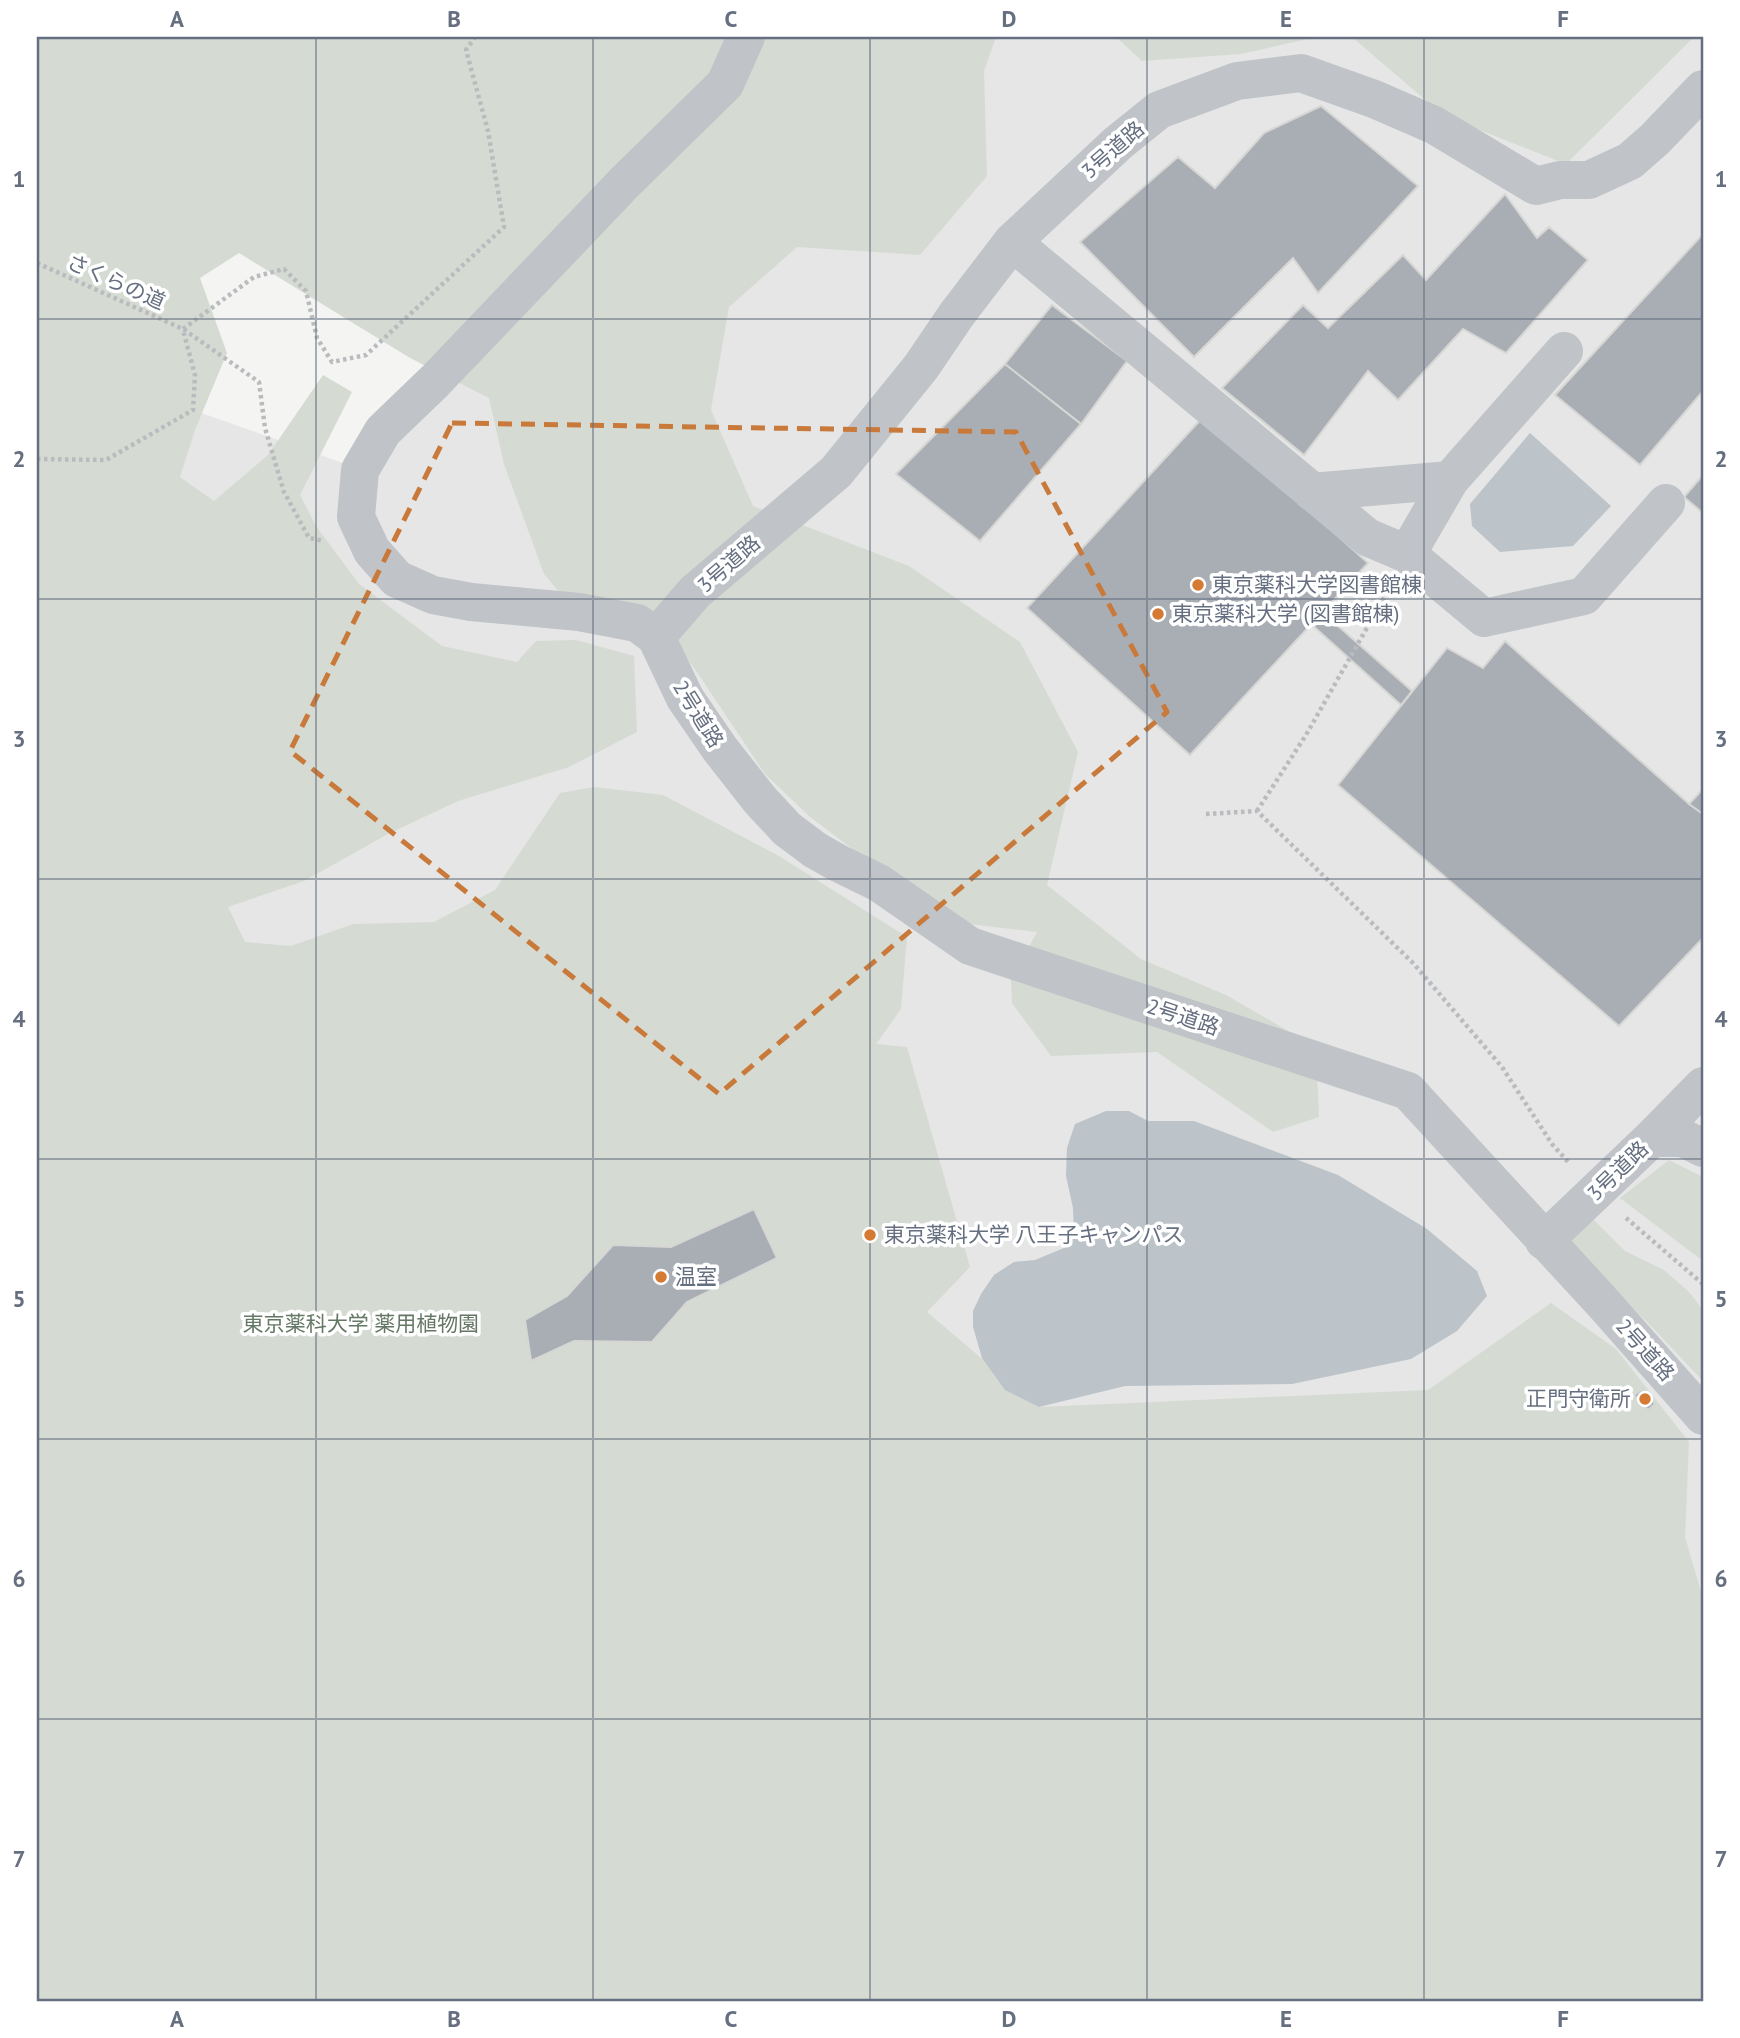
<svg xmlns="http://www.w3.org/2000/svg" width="1740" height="2038" font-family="'PT Sans','Noto Sans JP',sans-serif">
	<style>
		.built { fill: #e5e6e5 }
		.green { fill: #d5dbd3 }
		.water { fill: #bcc3c9 }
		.building { fill: #a9aeb5; stroke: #d6d6d4; stroke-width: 2 }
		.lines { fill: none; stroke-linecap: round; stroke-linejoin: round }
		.path { stroke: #babbbe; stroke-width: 4.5; stroke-dasharray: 3.5 3.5; stroke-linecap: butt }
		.minor { stroke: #c0c3c7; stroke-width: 38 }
		.marked { fill: none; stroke: #c9793a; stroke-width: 5; stroke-dasharray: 14 9; stroke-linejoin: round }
		.grid { fill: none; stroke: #666f80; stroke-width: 2; stroke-opacity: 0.55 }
		.poi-dot { fill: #d47a32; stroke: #fff; stroke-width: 2.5 }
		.labels { text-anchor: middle; stroke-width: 7; stroke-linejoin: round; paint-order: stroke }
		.street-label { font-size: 21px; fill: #666f80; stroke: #fff }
		.poi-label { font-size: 21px; fill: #666f80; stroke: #fff; text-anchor: start }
		.park-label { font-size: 21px; fill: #657865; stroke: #fff }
		.neatline { fill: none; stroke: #666f80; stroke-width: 2.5 }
		.grid-label { font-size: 23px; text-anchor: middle; font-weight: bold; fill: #666f80 }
	</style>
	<rect width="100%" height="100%" fill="#f4f5f2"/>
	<path class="built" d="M770 37H1703V2001H37V464L193 410 360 469 740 143Z"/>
	<path class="green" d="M37 37H996L984 71 987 176 920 255 797 247 729 307 711 410 753 506 909 566 1020 642 1078 752 1047 885 1141 959 1226 995 1316 1047 1319 1117 1273 1132 1157 1052 1051 1056 1012 1003 1011 980 1037 932 952 922 918 899 809 816 765 774 695 669 648 611 560 593 544 574 504 464 489 398 410 358 239 253 200 278 227 353 195 430 180 477 214 501 268 455 323 375 352 392 300 495 316 526 359 584 442 646 517 662 536 641 576 640 634 656 637 732 569 767 458 801 388 834 304 881 228 907 245 942 291 946 353 924 434 922 495 890 560 793 594 787 663 795 779 856 907 937 901 1009 876 1044 907 1047 970 1267 927 1312 1039 1407 1428 1390 1551 1303 1616 1349 1689 1442 1685 1537 1703 1599V2001H37Z
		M1116 37H1316L1241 54 1142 61Z
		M1352 37H1694L1566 164 1444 116Z
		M1669 1160 1703 1177V1261L1620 1198Z
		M1588 1214 1625 1251 1664 1270 1689 1292 1703 1310V1381L1648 1323 1564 1241Z"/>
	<path class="water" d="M1530 433 1611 506 1573 546 1500 552 1472 526 1470 504Z
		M1106 1111H1129L1148 1121H1194L1338 1175 1427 1229 1477 1271 1487 1296 1457 1331 1411 1359 1292 1384 1125 1386 1039 1407 1005 1390 982 1358 973 1327V1311L981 1294 994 1275 1014 1262 1035 1260 1064 1248 1074 1235 1073 1208 1066 1176 1067 1148 1075 1124Z"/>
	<path class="building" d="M1321 106 1418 186 1318 293 1293 258 1194 357 1080 242 1178 157 1215 188 1264 133Z
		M1505 194 1537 238 1549 227 1588 260 1506 353 1463 329 1398 400 1368 371 1304 455 1222 388 1303 305 1328 328 1403 255 1426 280Z
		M1703 234V391L1640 465 1555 395Z
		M1052 305 1127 361 1081 424 1005 364Z
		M1005 364 1081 424 980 541 896 474Z
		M1204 416 1368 563 1190 755 1027 608Z
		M1703 475V513L1684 497Z
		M1322 612 1412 691 1401 705 1311 624Z
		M1505 641 1689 804 1703 814V938L1619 1026 1338 785 1447 648 1483 668Z
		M1703 789V814L1689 804Z
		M754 1209 777 1258 687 1302 652 1342 574 1341 531 1361 525 1320 567 1296 613 1245 671 1247Z
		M1643 1389 1655 1404 1648 1410 1634 1395Z"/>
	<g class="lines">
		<path class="path" d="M37 263 183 329 259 382 265 428 284 492 309 538 324 541
			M183 329 254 277 284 269 306 291 317 338 332 362 366 355 504 227 488 131 466 50 475 37
			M37 459 106 460 193 410 195 375 183 330
			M1257 811 1306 735 1389 589
			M1206 814 1257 811 1413 963 1502 1067 1552 1144 1569 1163
			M1626 1218 1703 1284"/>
		<path class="minor" d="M746 37 725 84 625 182 435 381 383 431 360 470 356 517 372 551 397 579 433 595 471 602 579 612 637 623 656 637 685 698 720 749 760 800 787 829 815 850 838 863 879 883 970 946 1408 1091 1604 1304 1703 1416
			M1012 242 1367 537 1407 554 1484 618 1584 596 1666 503
			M1312 492 1450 480
			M1407 554 1450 480 1564 351
			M656 637 695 592 836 472 921 367 957 314 1012 242 1118 143 1159 110 1237 81 1301 73 1374 99 1434 125 1536 186 1560 180H1589L1630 161 1655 139 1703 89
			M1652 1138 1703 1086
			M1544 1241 1652 1138H1683L1703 1148"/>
	</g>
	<path class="marked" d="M452 423 1016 432 1167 712 719 1094 290 751Z"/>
	<path class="grid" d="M316 37V2001M593 37V2001M870 37V2001M1147 37V2001M1424 37V2001M37 319H1703M37 599H1703M37 879H1703M37 1159H1703M37 1439H1703M37 1719H1703"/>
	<g class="poi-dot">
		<circle cx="1198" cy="585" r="7"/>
		<circle cx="1158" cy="614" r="7"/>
		<circle cx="870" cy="1235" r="7"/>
		<circle cx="661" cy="1277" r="7"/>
		<circle cx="1645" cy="1399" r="7"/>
	</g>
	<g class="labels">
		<g class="street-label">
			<text transform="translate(1113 150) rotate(-41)" y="7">3号道路</text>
			<text transform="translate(116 282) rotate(24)" y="7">さくらの道</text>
			<text transform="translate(729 564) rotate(-41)" y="7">3号道路</text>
			<text transform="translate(698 714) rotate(58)" y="7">2号道路</text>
			<text transform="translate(1183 1017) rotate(18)" y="7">2号道路</text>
			<text transform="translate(1618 1171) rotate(-44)" y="7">3号道路</text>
			<text transform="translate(1645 1350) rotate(48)" y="7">2号道路</text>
		</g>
		<g class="poi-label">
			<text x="1212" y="592">東京薬科大学図書館棟</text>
			<text x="1172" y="621">東京薬科大学 (図書館棟)</text>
			<text x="884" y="1242">東京薬科大学 八王子キャンパス</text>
			<text x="675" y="1284">温室</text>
			<text x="1631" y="1406" text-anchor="end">正門守衛所</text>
		</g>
		<g class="park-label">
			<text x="361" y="1331">東京薬科大学 薬用植物園</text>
		</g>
	</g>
	<rect width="1740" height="2038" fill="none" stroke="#ffffff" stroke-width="77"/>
	<rect x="38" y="38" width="1664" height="1962" class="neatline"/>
	<g class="grid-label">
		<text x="177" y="27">A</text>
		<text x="454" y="27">B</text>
		<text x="731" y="27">C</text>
		<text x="1009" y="27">D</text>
		<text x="1286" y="27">E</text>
		<text x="1563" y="27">F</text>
		<text x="19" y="187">1</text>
		<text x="1721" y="187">1</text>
		<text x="19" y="467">2</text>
		<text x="1721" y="467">2</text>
		<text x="19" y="747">3</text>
		<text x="1721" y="747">3</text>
		<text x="19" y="1027">4</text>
		<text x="1721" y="1027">4</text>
		<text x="19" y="1307">5</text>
		<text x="1721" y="1307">5</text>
		<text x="19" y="1587">6</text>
		<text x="1721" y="1587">6</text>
		<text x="19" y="1867">7</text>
		<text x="1721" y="1867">7</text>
		<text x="177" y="2027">A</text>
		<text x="454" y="2027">B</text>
		<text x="731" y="2027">C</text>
		<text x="1009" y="2027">D</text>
		<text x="1286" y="2027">E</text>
		<text x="1563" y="2027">F</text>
	</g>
</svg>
